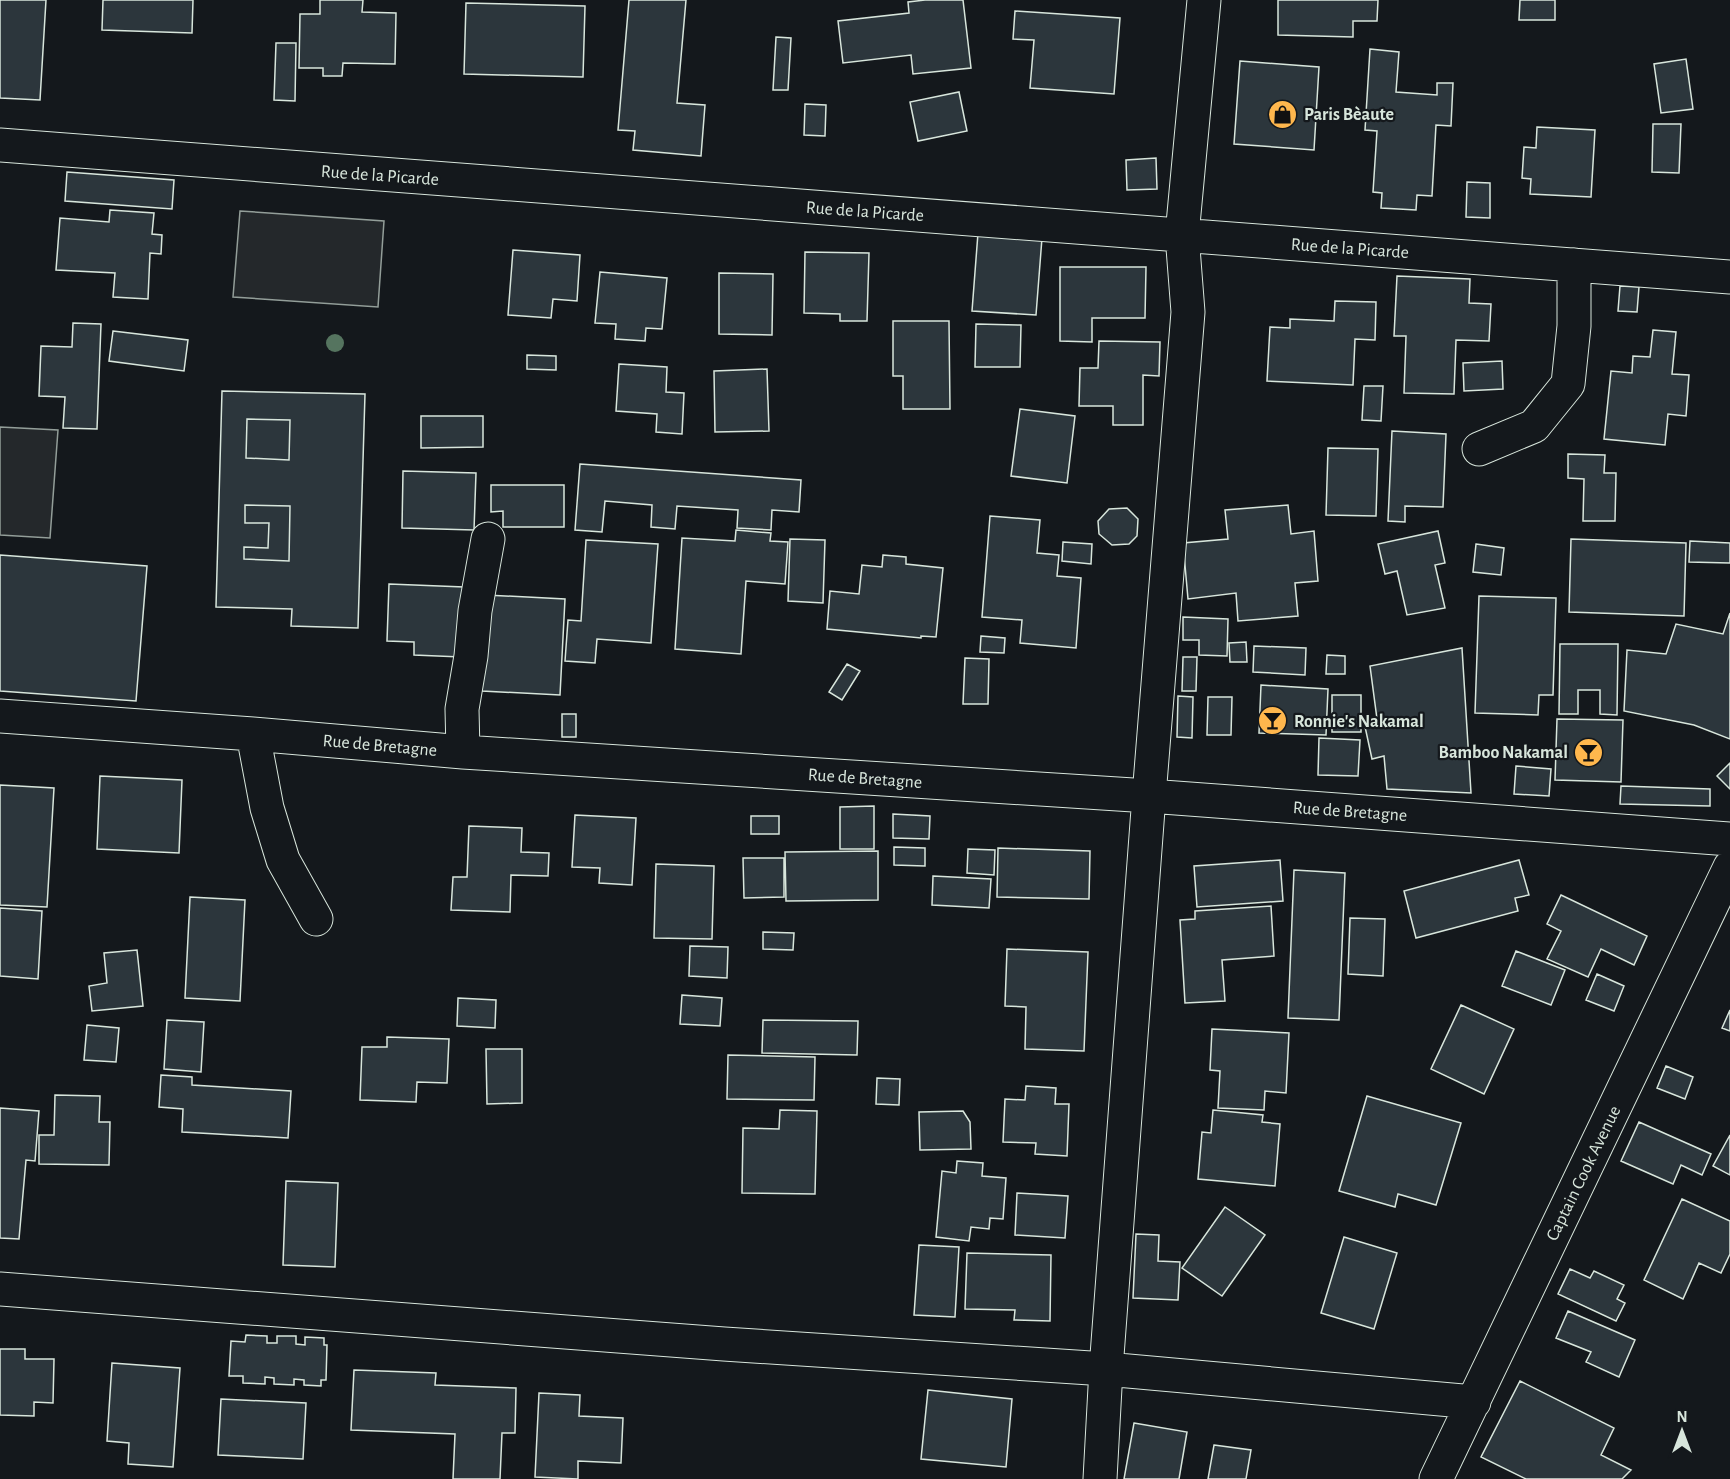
<svg xmlns="http://www.w3.org/2000/svg" width="1730" height="1479" font-family="'Alegreya Sans',sans-serif">
	<style>
		.parking { fill: #24282b; stroke: #939e99; stroke-width: 1.5 }
		.building { fill: #2c363c; stroke: #d8e6dc; stroke-width: 1.5; fill-rule: evenodd }
		.lines { fill: none; stroke-linecap: round; stroke-linejoin: round }
		.minor-casing { stroke: #d8e6dc; stroke-width: 35 }
		.minor { stroke: #14181c; stroke-width: 33 }
		.tree { fill: #55745f }
		.labels { text-anchor: middle; stroke-width: 4.5; stroke-linejoin: round; paint-order: stroke }
		.poi-label { font-size: 18px; font-weight: bold; fill: #d8e6dc; stroke: #14181c; text-anchor: start }
		.street-label { font-size: 18px; fill: #d8e6dc; stroke: #14181c }
	</style>
	<rect width="100%" height="100%" fill="#14181c"/>
	<path class="parking" d="M240 211 384 221 378 307 233 297Z
		M0 427 58 430 50 538 0 535Z"/>
	<path class="building" d="M0 0H46L40 100 0 98Z
		M103 0H193L192 33 102 30Z
		M320 0H363L362 12 396 13 395 64 343 63 342 76H323V68H299L300 14H320Z
		M629 0H686L677 103 705 105 701 156 633 150 635 131 618 130Z
		M925 0H963L971 68 913 74 911 55 843 63 838 21 909 13 908 2Z
		M1278 0H1378L1377 21H1353V37L1278 35Z
		M1520 0H1555V20H1519Z
		M466 3 585 6 583 77 464 74Z
		M1015 11 1120 18 1114 94 1030 88 1034 40 1013 39Z
		M776 37 791 38 788 90H773Z
		M276 43H296L295 101 274 100Z
		M1370 49 1399 52 1396 92 1437 95V83H1453L1451 126 1436 125 1432 196 1417 195 1416 210 1381 208 1382 193 1373 192 1377 131 1365 130Z
		M1686 59 1693 109 1661 113 1654 64Z
		M1240 61 1319 67 1314 150 1234 144Z
		M959 92 967 131 918 141 910 102Z
		M805 104 826 105 825 136 804 135Z
		M1653 124H1681L1679 173 1652 172Z
		M1537 127 1595 130 1591 197 1530 194 1531 179 1522 178 1524 147 1536 148Z
		M1156 158 1157 189 1127 190 1126 160Z
		M67 172 174 180 172 209 65 201Z
		M1467 182 1490 183V218L1466 217Z
		M110 210 154 213 152 234 162 235 161 254 150 253 148 299 113 297 115 273 56 270 60 218 109 222Z
		M978 233 1042 238 1036 315 972 311Z
		M513 250 580 255 577 301 553 299 551 318 508 315Z
		M805 252 869 253 867 321H840V314L804 313Z
		M1060 267H1146L1145 318H1092V342L1060 341Z
		M600 272 667 278 662 329 646 328 645 341 615 339 616 324 595 323Z
		M719 273 773 274 772 335 719 334Z
		M1397 276 1470 279 1469 303 1491 304 1489 341 1456 340 1454 394 1404 393 1406 336H1394Z
		M1620 286 1639 287 1637 312 1618 311Z
		M1335 301 1376 302 1375 340 1355 339 1353 385 1267 381 1270 327 1290 328V319L1334 321Z
		M893 321H949L950 409H903V376H893Z
		M73 323 101 324 97 429 63 428 65 397 39 396 41 346 72 347Z
		M976 324 1021 325 1020 367H975Z
		M1653 330 1676 332 1672 374 1689 375 1686 416 1668 414 1665 445 1604 439 1611 371 1632 373 1633 356 1650 357Z
		M113 331 188 340 184 371 109 361Z
		M1099 341 1160 342 1159 376 1143 375V425H1113V406H1079L1080 368H1098Z
		M527 355 556 356V370L527 369Z
		M1502 361 1503 389 1464 391 1463 363Z
		M619 364 667 367 666 392 684 393 682 434 656 432 657 414 616 411Z
		M767 369 769 431 715 432 714 371Z
		M1364 386H1383L1381 421 1362 420Z
		M222 391 365 394 358 628 291 626 292 609 216 607ZM247 419 290 420 289 460 246 458ZM245 505 290 506 289 561 244 559V547L268 548 269 523H245Z
		M1020 409 1075 416 1067 483 1011 476Z
		M421 416H483V447L421 448Z
		M247 419 290 420 289 460 246 458Z
		M1392 431 1446 434 1443 507 1405 506V522L1388 521Z
		M1328 448 1378 449 1376 516 1326 515Z
		M1568 454 1605 455 1604 473H1616L1615 521H1583L1584 479 1568 478Z
		M580 464 801 480 799 512 772 510 771 530 737 528 738 510 677 506 675 529 651 527 652 505 605 501 602 532 575 530Z
		M403 471 476 473 474 530 402 528Z
		M491 485H564V527H503V511L491 512Z
		M245 505 290 506 289 561 244 559V547L268 548 269 523H245Z
		M1288 505 1291 534 1314 531 1318 581 1295 583 1298 616 1238 621 1236 593 1188 599 1183 543 1228 539 1225 510Z
		M1127 508 1138 519 1137 536 1129 544 1112 545 1099 534 1098 521 1109 509Z
		M990 516 1040 520 1037 553 1059 555 1057 576 1081 578 1076 648 1020 643 1022 620 982 617Z
		M736 530 771 533 770 541 788 542 785 584 746 581 741 654 675 649 682 538 735 541Z
		M1438 531 1445 563 1435 565 1445 608 1407 615 1397 571 1385 574 1378 544Z
		M790 539 825 540 823 603 788 601Z
		M1571 539 1686 543 1684 616 1569 612Z
		M586 540 658 544 651 643 597 639 595 663 565 661 568 620 581 621Z
		M1690 541 1730 543V563L1689 562Z
		M1063 542 1092 544 1091 564 1062 561Z
		M1476 544 1504 548 1501 575 1473 572Z
		M0 555 147 566 136 701 0 691Z
		M883 555 906 557V564L943 568 936 637 921 636V638L827 629 830 591 859 594 862 565 882 567Z
		M389 584 464 587 461 657 414 655V642L387 641Z
		M486 595 565 599 560 695 482 691Z
		M1479 596 1556 598 1553 695H1539L1538 715 1475 713Z
		M1730 613V739L1694 725 1624 711 1627 650 1666 654 1676 624 1723 634Z
		M1183 617 1228 619 1227 656 1199 655V640H1183Z
		M981 636 1005 638 1004 653 980 652Z
		M1246 642 1247 662H1230L1229 643Z
		M1560 644H1618L1617 715 1600 714V690H1578V714H1559Z
		M1254 646 1306 648 1305 675 1253 672Z
		M1462 648 1471 793 1387 789 1384 756 1372 759 1364 722 1377 719 1370 666Z
		M1327 655 1345 656V674H1326Z
		M1183 657H1197L1196 691H1182Z
		M965 658 989 659 988 704H963Z
		M847 664 860 671 842 700 829 692Z
		M1261 685 1328 689 1326 735 1259 733Z
		M1332 695H1361V732H1332Z
		M1178 696 1193 697 1192 738 1177 737Z
		M1208 697H1232L1231 735H1207Z
		M562 714H576V737H562Z
		M1557 719 1623 720 1621 782 1555 780Z
		M1319 738 1360 740 1358 776 1318 775Z
		M1730 763V789L1717 776Z
		M1516 766 1551 769 1549 796 1514 794Z
		M100 776 182 780 179 853 97 849Z
		M0 785 54 788 47 907 0 905Z
		M1621 786 1710 789V806L1620 804Z
		M874 806V849H840V807Z
		M893 814 930 816 929 839 893 838Z
		M575 815 636 818 632 885 599 883 600 868 572 867Z
		M751 816H779V834H751Z
		M469 826 522 828 521 852 549 853 548 876 511 875 510 912 451 910 453 877H467Z
		M894 847 925 848V866L894 865Z
		M998 848 1090 851 1089 899 997 897Z
		M968 849 995 850 994 875 967 873Z
		M878 851V900L786 901 785 852Z
		M743 858H784V897L744 898Z
		M1280 860 1283 901 1197 907 1194 866Z
		M1519 860 1529 895 1515 898 1518 911 1416 938 1404 891Z
		M656 864 714 866 712 939 654 938Z
		M1294 870 1345 873 1339 1020 1288 1018Z
		M933 876 991 879 989 908 932 905Z
		M1561 895 1647 936 1634 965 1601 949 1588 977 1547 959 1561 931 1547 924Z
		M190 897 245 900 240 1001 185 998Z
		M1271 906 1274 956 1222 960 1225 1001 1185 1003 1180 920 1195 919V911Z
		M0 908 42 911 38 979 0 976Z
		M1350 918 1385 919 1383 976 1348 974Z
		M763 932 794 933 793 950 763 949Z
		M690 946 728 947 727 978 689 976Z
		M1007 949 1088 952 1084 1051 1025 1049 1026 1007 1005 1006Z
		M137 950 143 1006 92 1011 89 986 107 983 104 953Z
		M1516 951 1565 970 1551 1005 1502 986Z
		M1597 974 1624 986 1614 1011 1586 1000Z
		M682 995 722 998 720 1026 680 1024Z
		M458 998 496 1000 495 1028 457 1026Z
		M1461 1005 1514 1029 1484 1094 1431 1069Z
		M1730 1010V1031L1722 1028Z
		M167 1020 204 1022 201 1072 164 1069Z
		M763 1020 858 1021 857 1055 762 1053Z
		M87 1025 119 1028 116 1062 84 1060Z
		M1212 1029 1289 1033 1286 1093 1265 1091 1264 1110 1218 1108 1220 1071 1210 1070Z
		M387 1037 449 1039 447 1083 417 1082 416 1102 360 1100 362 1047H387Z
		M486 1049H522V1103L487 1104Z
		M728 1055 815 1057 814 1100 727 1099Z
		M1666 1066 1693 1077 1685 1099 1657 1088Z
		M161 1075 192 1077V1085L291 1091 288 1138 182 1132 183 1109 159 1107Z
		M877 1078 900 1079 899 1105 876 1104Z
		M1026 1086 1056 1088 1055 1104H1069L1067 1156 1035 1154 1036 1143 1003 1142 1005 1099 1025 1100Z
		M55 1095 100 1096 99 1122H110L109 1165 39 1164V1135H54Z
		M1367 1096 1461 1123 1436 1205 1398 1194 1395 1207 1339 1191Z
		M0 1108 39 1111 35 1161 26 1160 19 1239 0 1238Z
		M780 1110 817 1111 815 1194 742 1193 743 1128 779 1129Z
		M1213 1110 1263 1115 1262 1122 1280 1124 1275 1186 1198 1179 1202 1132 1211 1133Z
		M963 1111 970 1122 971 1149 920 1150 919 1112Z
		M1639 1122 1711 1154 1702 1175 1681 1165 1673 1184 1621 1161Z
		M1730 1135V1175L1713 1166Z
		M957 1161 983 1163 982 1176 1006 1178 1003 1219 990 1218 989 1229 971 1227 969 1241 936 1237 942 1171 956 1173Z
		M286 1181 338 1183 335 1267 283 1265Z
		M1017 1193 1068 1196 1065 1238 1015 1235Z
		M1682 1199 1730 1221V1254L1721 1273 1699 1263 1683 1299 1644 1280Z
		M1225 1207 1265 1235 1222 1296 1182 1268Z
		M1136 1234 1159 1235 1158 1261 1180 1262 1178 1300 1133 1298Z
		M1344 1237 1397 1253 1374 1329 1321 1313Z
		M919 1245 959 1247 955 1317 914 1315Z
		M967 1253 1051 1255 1050 1321 1014 1320 1015 1310 965 1309Z
		M1570 1269 1590 1278 1594 1271 1624 1285 1617 1299 1625 1303 1616 1321 1558 1294Z
		M1568 1311 1635 1340 1619 1377 1586 1362 1591 1352 1556 1338Z
		M246 1335 267 1336V1343H277V1336H296V1344L305 1345V1337L324 1338V1345H327L326 1380H321V1386L304 1385V1380L294 1379V1385L274 1384V1378L265 1377V1384L243 1383V1376H229L231 1341 245 1342Z
		M0 1349H25V1359H54L53 1403 34 1402V1416L0 1415Z
		M112 1363 180 1368 173 1467 128 1464 129 1443 107 1441Z
		M354 1370 436 1373 435 1385 516 1388 515 1433H502L500 1479H453L455 1434 351 1430Z
		M1520 1381 1614 1428 1601 1455 1631 1470 1622 1479H1526L1481 1457Z
		M928 1390 1012 1399 1006 1467 921 1459Z
		M539 1393 580 1395 579 1416 623 1418 621 1463 578 1461V1479L535 1477Z
		M221 1399 306 1403 303 1459 218 1455Z
		M1134 1423 1187 1432 1179 1479H1124Z
		M1214 1445 1251 1450 1246 1479H1208Z"/>
	<g class="lines">
		<defs>
			<path id="minor" d="M0 145C576 193 1153 232 1730 277
				M1479 449 1534 426 1568 384 1574 326V265
				M0 716 253 734 463 752 1149 796 1730 839
				M253 734 267 808 283 860 316 919
				M463 752 462 709 471 656 475 611 488 539
				M0 1289 724 1344 1106 1369 1474 1402
				M1100 1479 1106 1369 1149 796 1188 312 1182 235 1204 0
				M1436 1479 1730 867"/>
		</defs>
		<use href="#minor" class="minor-casing"/>
		<use href="#minor" class="minor"/>
	</g>
	<circle class="tree" cx="335" cy="343" r="9"/>
	<defs>
		<symbol id="shop-disc" viewBox="-11 -11 22 22"><circle r="9.5" fill="#ffb74d" stroke="#14181c"/><path d="M-5-2.5h2.3a2.7 3.5 0 0 1 5.4 0H5L5.5 6h-11ZM-1.5-2.5h3a1.5 2.3 0 0 0-3 0Z" fill="#111"/></symbol>
		<symbol id="bar-disc" viewBox="-11 -11 22 22"><circle r="9.5" fill="#ffb74d" stroke="#14181c"/><path d="M-6-5H6L.8 .8V4.5H3.5V6h-7V4.5H-.8V.8Z" fill="#111"/></symbol>
	</defs>
	<g fill-rule="evenodd">
		<use href="#shop-disc" x="1266" y="98" width="33" height="33"/>
		<use href="#bar-disc" x="1256" y="704" width="33" height="33"/>
		<use href="#bar-disc" x="1572" y="736" width="33" height="33"/>
	</g>
	<g class="labels">
		<g class="poi-label">
			<text x="1304" y="120">Paris Bèaute</text>
			<text x="1294" y="727">Ronnie's Nakamal</text>
			<text x="1568" y="758" text-anchor="end">Bamboo Nakamal</text>
		</g>
		<g class="street-label">
			<text transform="translate(380 175) rotate(4)" y="6">Rue de la Picarde</text>
			<text transform="translate(865 211) rotate(4)" y="6">Rue de la Picarde</text>
			<text transform="translate(1350 248) rotate(4)" y="6">Rue de la Picarde</text>
			<text transform="translate(380 745) rotate(5)" y="6">Rue de Bretagne</text>
			<text transform="translate(865 778) rotate(4)" y="6">Rue de Bretagne</text>
			<text transform="translate(1350 811) rotate(4)" y="6">Rue de Bretagne</text>
			<text transform="translate(1583 1173) rotate(-64)" y="6">Captain Cook Avenue</text>
		</g>
	</g>
	<g transform="translate(1682 1431)" stroke="#14181c" stroke-width="4.5" paint-order="stroke">
	<path d="M0-4.5L10 22L0 15L-10 22Z" fill="#d8e6dc"/>
	<text y="-9" font-size="16" font-weight="bold" text-anchor="middle" fill="#d8e6dc">N</text>
	</g>
</svg>
